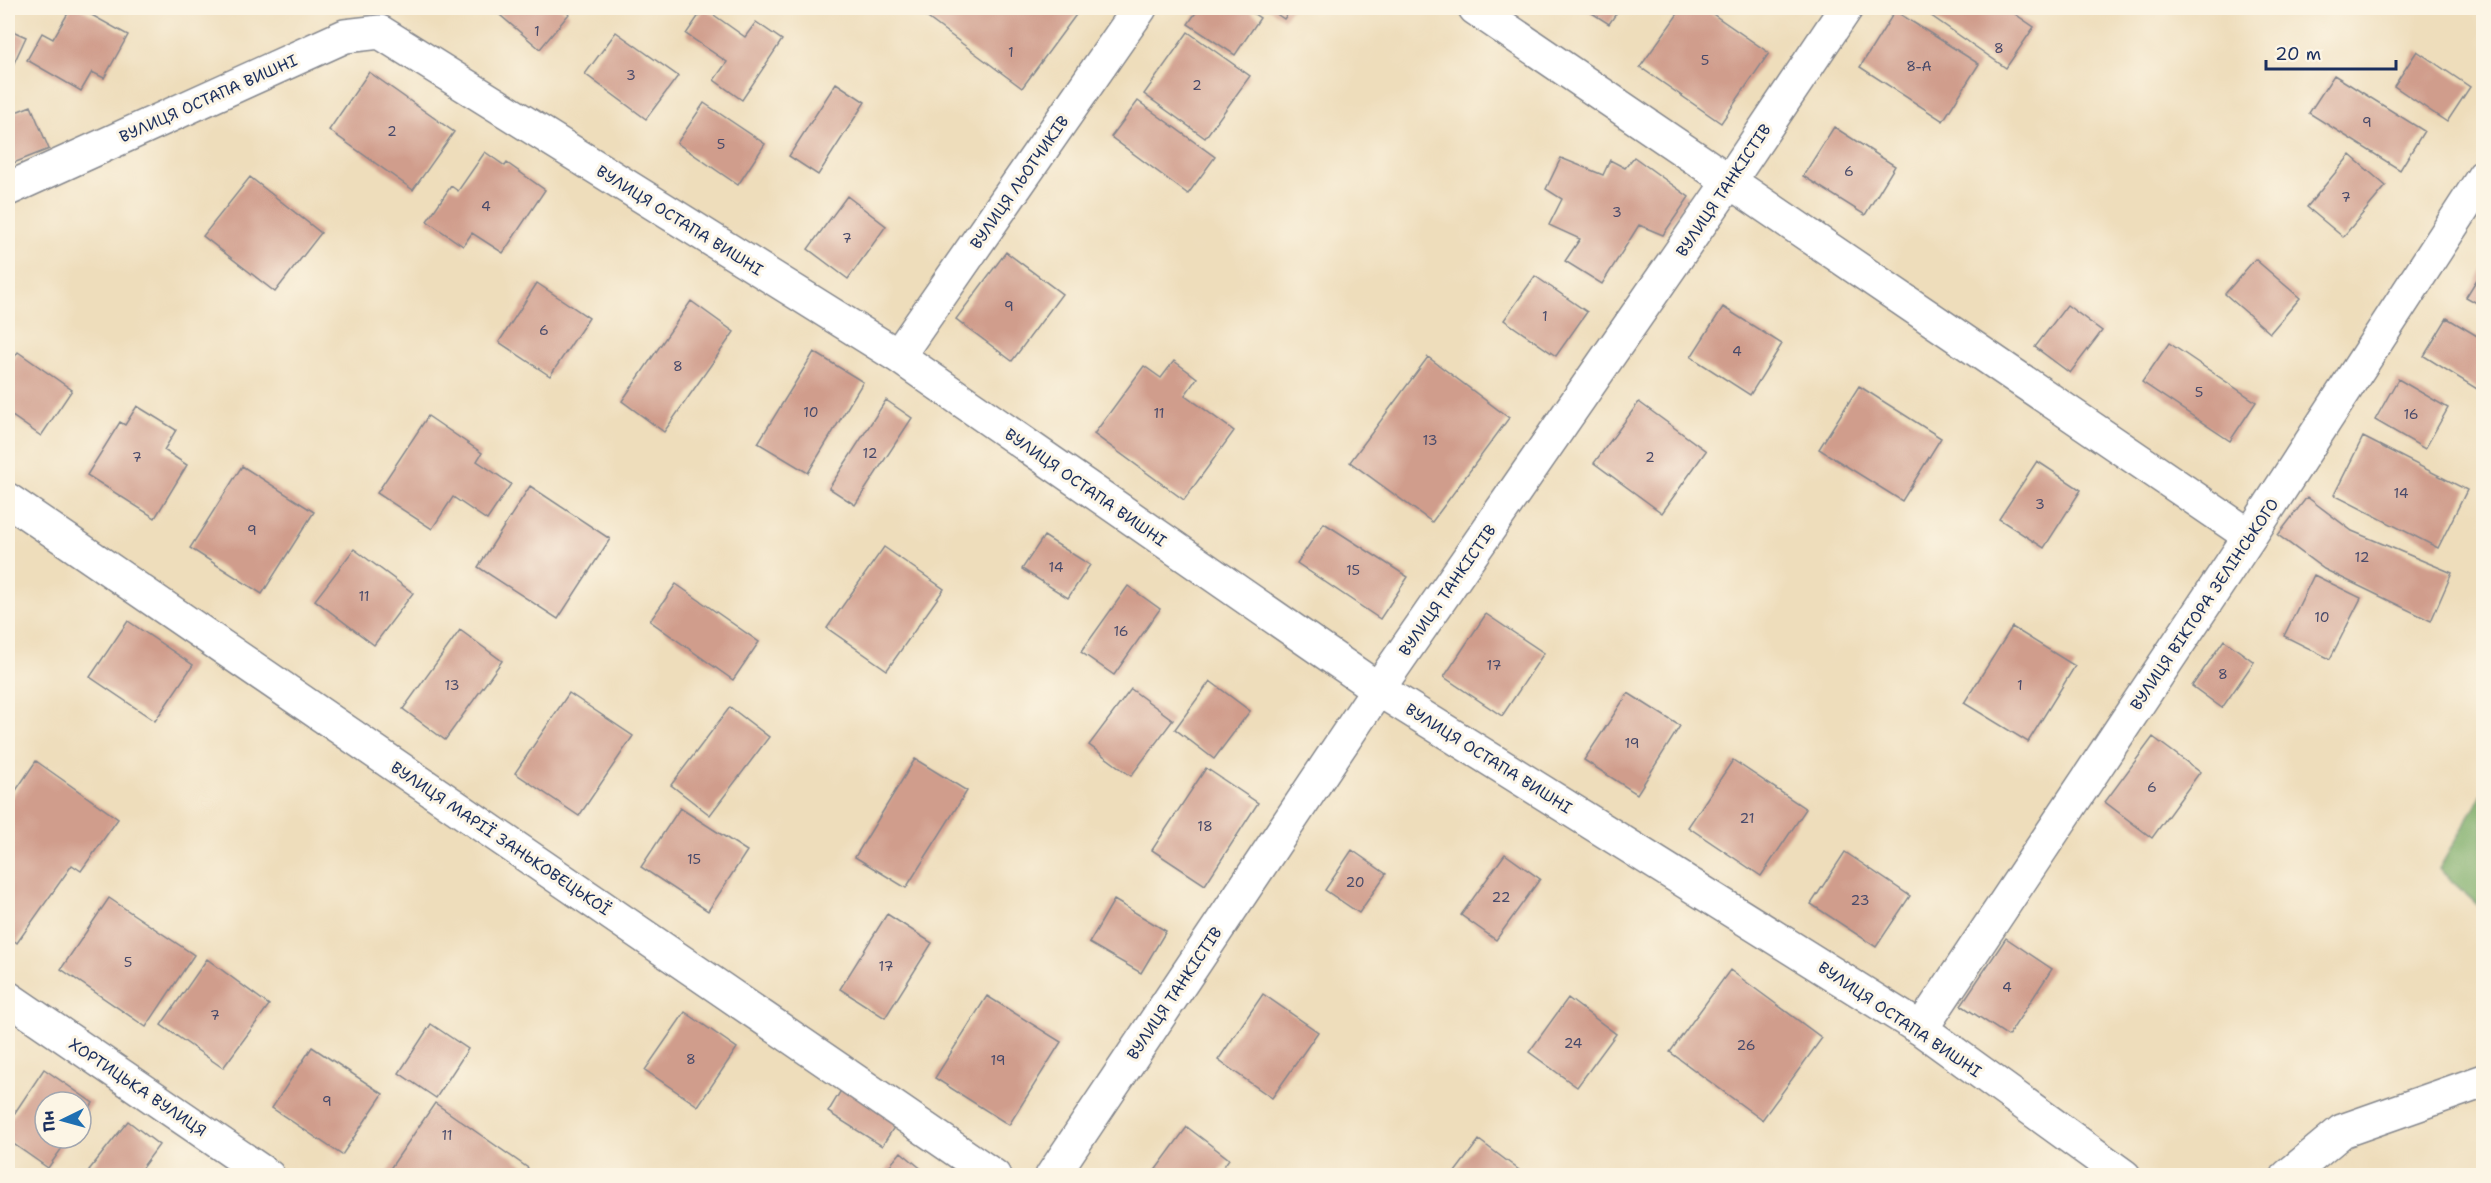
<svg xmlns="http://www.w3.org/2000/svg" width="2491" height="1183" font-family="'Shantell Sans',sans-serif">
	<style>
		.forest { fill: #7aab66; stroke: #4a6d62; stroke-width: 1.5 }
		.building { fill: #d09d8c }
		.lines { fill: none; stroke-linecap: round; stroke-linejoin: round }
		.minor-casing { stroke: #84868c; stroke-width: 36 }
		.minor { stroke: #fff; stroke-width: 33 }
		.labels { text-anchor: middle; stroke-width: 6; stroke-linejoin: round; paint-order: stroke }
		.number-label { font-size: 14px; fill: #484a6a }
		.street-label { font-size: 16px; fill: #1b2f5e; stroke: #fcf5e5 }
	</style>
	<rect width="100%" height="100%" fill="#fcf5e5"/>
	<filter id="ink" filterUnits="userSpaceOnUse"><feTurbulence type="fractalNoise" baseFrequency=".0167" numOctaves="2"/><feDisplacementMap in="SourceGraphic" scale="12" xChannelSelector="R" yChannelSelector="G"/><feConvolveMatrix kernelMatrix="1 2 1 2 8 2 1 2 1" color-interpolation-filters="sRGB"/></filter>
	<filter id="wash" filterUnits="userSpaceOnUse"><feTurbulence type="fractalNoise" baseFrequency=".008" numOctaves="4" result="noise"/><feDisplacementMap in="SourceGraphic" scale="24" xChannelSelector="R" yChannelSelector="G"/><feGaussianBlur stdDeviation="1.35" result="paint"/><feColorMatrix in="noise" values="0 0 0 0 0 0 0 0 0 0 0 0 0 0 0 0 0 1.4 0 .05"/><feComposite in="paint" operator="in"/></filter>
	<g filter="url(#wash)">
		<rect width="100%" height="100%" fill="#edb"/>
		<path class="forest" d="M2483 792V910L2439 869Z"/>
		<g id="blocks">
			<path class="building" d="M71 8H79L128 35 104 78 92 72 81 91 27 60 42 33 53 39Z
				M496 8H561L569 14 540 49 494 10Z
				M704 8 745 37 756 22 782 40 742 100 714 80 727 62 686 34Z
				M932 8H1081L1022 88 925 16Z
				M1199 8H1245L1260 18 1235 55 1188 24Z
				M1268 8H1292L1284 19Z
				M1584 8H1620L1609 24Z
				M1682 8H1704L1769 53 1721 123 1640 67Z
				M1920 8H2006L2034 27 2006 68Z
				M1895 11 1979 64 1943 121 1860 67Z
				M8 29 26 37 8 76Z
				M616 32 678 76 646 119 585 74Z
				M1188 32 1250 76 1205 138 1144 94Z
				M2417 51 2470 87 2447 122 2394 86Z
				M369 72 454 132 413 190 329 130Z
				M2334 75 2424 131 2400 170 2309 113Z
				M836 83 865 102 818 175 789 156Z
				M1138 101 1215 157 1188 194 1111 137Z
				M704 103 765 144 738 185 677 143Z
				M31 106 49 149 11 164 8 155V115Z
				M1834 127 1895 166 1865 215 1803 176Z
				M485 152 505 166 507 163 545 190 503 253 472 233 463 246 427 221 451 186 458 191Z
				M2350 155 2386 186 2343 237 2307 207Z
				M1634 157 1689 197 1663 235 1639 225 1602 284 1565 261 1580 239 1549 225 1562 199 1546 189 1561 158 1603 175 1610 160 1625 168Z
				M250 177 321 233 275 292 203 236Z
				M847 196 886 226 848 279 808 249Z
				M1006 252 1062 294 1012 361 956 319Z
				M2255 259 2300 298 2270 333 2225 294Z
				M2484 268V307L2466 297Z
				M1535 276 1587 312 1556 356 1504 320Z
				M537 283 589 318 550 376 499 342Z
				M691 301 734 332 664 432 622 401Z
				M2067 305 2102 331 2070 373 2035 347Z
				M1723 307 1782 344 1750 395 1691 357Z
				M2447 318 2484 340V377L2477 389 2424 356Z
				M2169 343 2256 402 2230 441 2142 382Z
				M18 352 72 390 41 436 8 413V366Z
				M814 352 863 382 808 473 758 443Z
				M1428 357 1509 418 1432 522 1350 462Z
				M1174 361 1197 378 1185 395 1234 431 1184 500 1094 434 1144 366 1161 378Z
				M2398 379 2448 408 2425 449 2375 420Z
				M1859 386 1941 438 1902 501 1819 449Z
				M886 400 912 418 855 505 829 488Z
				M1639 402 1706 451 1662 513 1594 463Z
				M137 406 176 430 164 450 187 465 155 518 87 475 120 422 125 425Z
				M428 416 482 453 477 461 511 484 487 520 453 497 432 529 377 493Z
				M2363 437 2467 490 2438 548 2334 495Z
				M2037 461 2081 490 2044 548 1999 519Z
				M242 466 314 512 262 594 190 548Z
				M530 486 610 539 558 619 478 567Z
				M2307 497 2352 531 2452 573 2431 621 2324 569 2278 535Z
				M1324 523 1408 577 1380 619 1297 563Z
				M1044 536 1090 565 1068 598 1022 569Z
				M884 547 944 589 887 670 827 628Z
				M354 549 413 593 374 645 315 600Z
				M2314 575 2361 598 2330 659 2284 636Z
				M676 584 759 642 733 680 650 621Z
				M1128 586 1160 609 1114 675 1081 652Z
				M1486 614 1544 653 1502 716 1444 677Z
				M128 621 193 665 155 721 90 677Z
				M2012 627 2075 666 2028 742 1964 703Z
				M460 630 502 661 445 740 403 709Z
				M2224 640 2254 662 2222 708 2192 686Z
				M1210 681 1250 711 1214 759 1175 729Z
				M1131 689 1173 720 1131 776 1089 745Z
				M569 693 633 736 579 816 515 773Z
				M1628 693 1680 726 1637 794 1584 760Z
				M730 707 769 737 710 815 671 785Z
				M2153 737 2200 772 2152 838 2105 802Z
				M915 759 967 791 906 888 855 857Z
				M1733 760 1806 809 1761 876 1688 827Z
				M36 761 118 819 81 871 72 865 17 943 8 936V802Z
				M1206 768 1258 803 1205 885 1152 850Z
				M680 808 747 851 708 911 641 867Z
				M1352 850 1386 874 1359 913 1325 890Z
				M1845 852 1910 896 1876 947 1811 904Z
				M1505 854 1540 879 1496 940 1461 915Z
				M109 898 194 955 146 1027 61 969Z
				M1114 900 1166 931 1141 973 1089 943Z
				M887 914 932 943 885 1018 840 989Z
				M2006 938 2052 969 2008 1036 1961 1005Z
				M207 959 269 1005 223 1068 161 1025Z
				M1730 970 1822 1038 1762 1120 1670 1052Z
				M1263 994 1318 1032 1272 1098 1218 1060Z
				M987 996 1061 1042 1009 1125 935 1078Z
				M1568 998 1616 1034 1577 1087 1529 1052Z
				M685 1012 737 1048 698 1106 645 1070Z
				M431 1024 468 1049 436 1098 399 1073Z
				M312 1047 383 1094 342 1155 272 1108Z
				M44 1069 93 1103 81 1120V1102H45V1138H69L48 1168 8 1140V1123Z
				M843 1087 898 1121 882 1146 828 1112Z
				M435 1103 528 1168 523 1176H385Z
				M128 1121 159 1145 136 1176H96L89 1170Z
				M1187 1127 1229 1159 1217 1176H1151Z
				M1479 1140 1527 1176H1452Z
				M901 1152 930 1176H881Z"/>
		</g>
	</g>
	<g filter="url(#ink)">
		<use href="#blocks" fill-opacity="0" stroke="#84868c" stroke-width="1.5"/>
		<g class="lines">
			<defs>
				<path id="minor" d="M1475 8 2250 536
					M8 189 345 36 380 32 898 356 1378 689 1921 1029 2124 1176
					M898 356 1140 8
					M8 500 994 1176
					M8 998 268 1176
					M1921 1029 2250 536 2484 176
					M1052 1176 1378 689 1729 182 1846 8
					M2288 1176 2342 1131 2484 1081"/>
			</defs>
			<use href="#minor" class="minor-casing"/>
			<use href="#minor" class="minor"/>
		</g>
	</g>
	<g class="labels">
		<g class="number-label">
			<text x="537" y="36">1</text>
			<text x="1999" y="53">8</text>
			<text x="1011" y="57">1</text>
			<text x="1705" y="65">5</text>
			<text x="1919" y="71">8-А</text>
			<text x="631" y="80">3</text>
			<text x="1197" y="90">2</text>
			<text x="2367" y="127">9</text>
			<text x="392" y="136">2</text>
			<text x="721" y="149">5</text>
			<text x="1849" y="176">6</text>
			<text x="2346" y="202">7</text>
			<text x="486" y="211">4</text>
			<text x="1617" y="217">3</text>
			<text x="847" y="243">7</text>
			<text x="1009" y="311">9</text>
			<text x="1545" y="321">1</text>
			<text x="544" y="335">6</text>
			<text x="1737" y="356">4</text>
			<text x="678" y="371">8</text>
			<text x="2199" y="397">5</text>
			<text x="811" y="417">10</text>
			<text x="1159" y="418">11</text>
			<text x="2411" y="419">16</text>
			<text x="1430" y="445">13</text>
			<text x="870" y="458">12</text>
			<text x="137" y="462">7</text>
			<text x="1650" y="462">2</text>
			<text x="2401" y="498">14</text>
			<text x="2040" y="509">3</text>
			<text x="252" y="535">9</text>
			<text x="2362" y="562">12</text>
			<text x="1056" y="572">14</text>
			<text x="1353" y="575">15</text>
			<text x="364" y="601">11</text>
			<text x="2322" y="622">10</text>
			<text x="1121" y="636">16</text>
			<text x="1494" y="670">17</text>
			<text x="2223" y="679">8</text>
			<text x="452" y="690">13</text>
			<text x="2020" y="690">1</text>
			<text x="1632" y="748">19</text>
			<text x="2152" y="792">6</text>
			<text x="1747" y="823">21</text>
			<text x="1205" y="831">18</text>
			<text x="694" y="864">15</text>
			<text x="1355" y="887">20</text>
			<text x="1501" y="902">22</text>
			<text x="1860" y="905">23</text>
			<text x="128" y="967">5</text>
			<text x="886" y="971">17</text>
			<text x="2007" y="992">4</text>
			<text x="215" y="1020">7</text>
			<text x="1573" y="1048">24</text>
			<text x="1746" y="1050">26</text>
			<text x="691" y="1064">8</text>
			<text x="998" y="1065">19</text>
			<text x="327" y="1106">9</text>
			<text x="447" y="1140">11</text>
		</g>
		<g class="street-label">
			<text transform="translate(208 98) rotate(-24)" y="6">ВУЛИЦЯ ОСТАПА ВИШНІ</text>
			<text transform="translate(1019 182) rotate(-55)" y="6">ВУЛИЦЯ ЛЬОТЧИКІВ</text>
			<text transform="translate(1723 190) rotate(-56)" y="6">ВУЛИЦЯ ТАНКІСТІВ</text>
			<text transform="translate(680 220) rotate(32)" y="6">ВУЛИЦЯ ОСТАПА ВИШНІ</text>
			<text transform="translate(1086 487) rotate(35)" y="6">ВУЛИЦЯ ОСТАПА ВИШНІ</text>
			<text transform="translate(1447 590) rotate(-55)" y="6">ВУЛИЦЯ ТАНКІСТІВ</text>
			<text transform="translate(2204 604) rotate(-56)" y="6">ВУЛИЦЯ ВІКТОРА ЗЕЛІНСЬКОГО</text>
			<text transform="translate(1489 758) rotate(32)" y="6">ВУЛИЦЯ ОСТАПА ВИШНІ</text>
			<text transform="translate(501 838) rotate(34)" y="6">ВУЛИЦЯ МАРІЇ ЗАНЬКОВЕЦЬКОЇ</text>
			<text transform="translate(1174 993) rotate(-56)" y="6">ВУЛИЦЯ ТАНКІСТІВ</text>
			<text transform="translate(1900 1019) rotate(34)" y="6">ВУЛИЦЯ ОСТАПА ВИШНІ</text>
			<text transform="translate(138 1087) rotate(34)" y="6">ХОРТИЦЬКА ВУЛИЦЯ</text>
		</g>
	</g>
	<rect width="2491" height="1183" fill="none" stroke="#fcf5e5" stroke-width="30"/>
	<g transform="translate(63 1120) rotate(265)"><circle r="28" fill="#fcf5e5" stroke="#a2a6af" stroke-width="1.5"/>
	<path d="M0-4.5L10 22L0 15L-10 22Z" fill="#1f6fb2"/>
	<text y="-9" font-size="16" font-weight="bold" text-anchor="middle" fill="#1b2f5e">Пн</text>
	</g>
	<path d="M2266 60v9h130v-9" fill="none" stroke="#1b2f5e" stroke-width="3"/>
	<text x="2275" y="60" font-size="18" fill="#1b2f5e" stroke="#fcf5e5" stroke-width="4.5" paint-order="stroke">20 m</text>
</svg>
